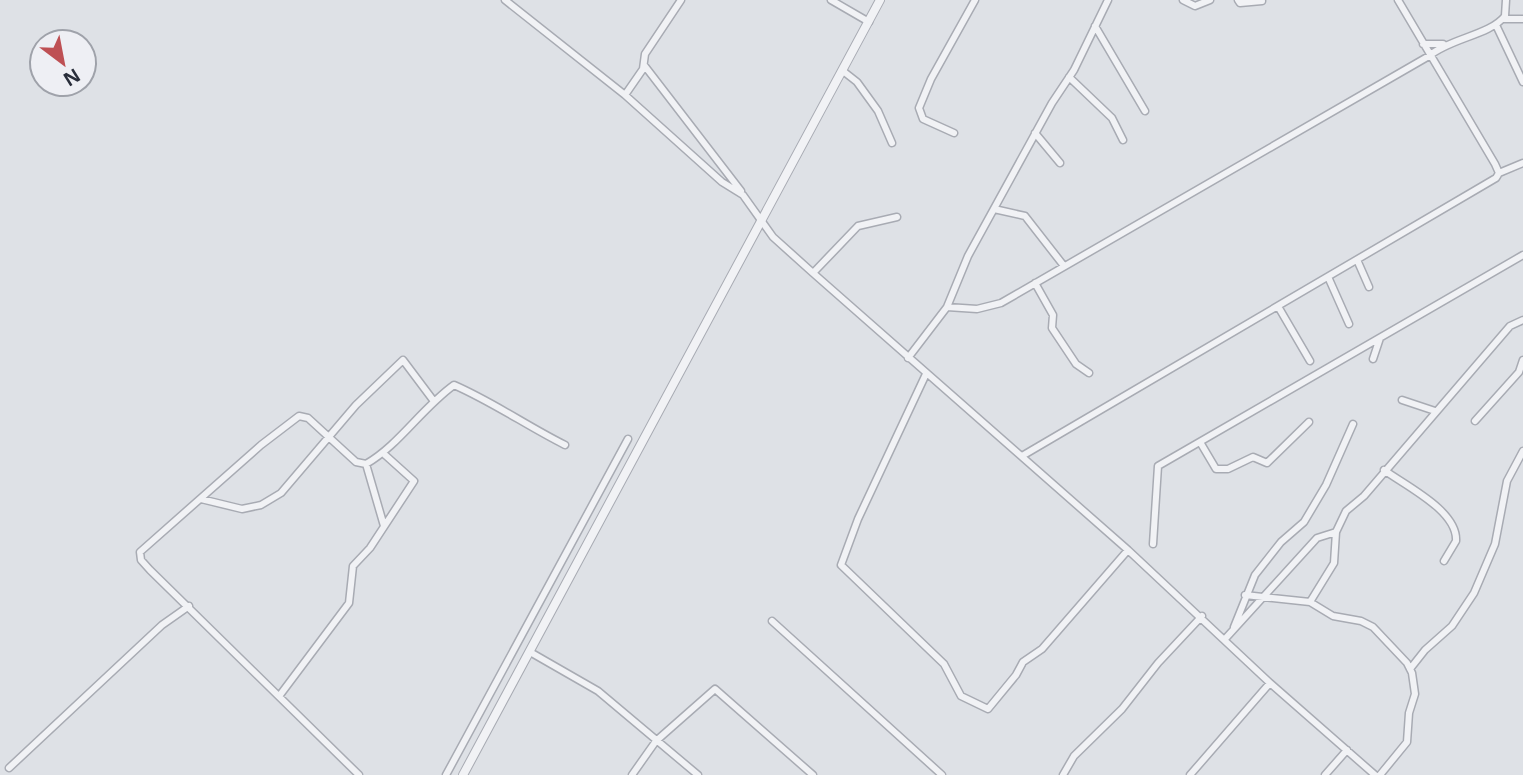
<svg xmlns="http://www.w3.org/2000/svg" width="1523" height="775" font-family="'Open Sans',sans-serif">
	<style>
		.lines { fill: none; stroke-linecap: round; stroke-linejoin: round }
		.minor-casing { stroke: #a8abb3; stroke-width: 9 }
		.tertiary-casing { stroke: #a8abb3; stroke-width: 10 }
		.minor { stroke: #f1f2f5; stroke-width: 6 }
		.tertiary { stroke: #f1f2f5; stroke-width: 8 }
	</style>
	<rect width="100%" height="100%" fill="#dee1e6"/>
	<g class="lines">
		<defs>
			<path id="minor" d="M505 0 625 95 722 182 743 195 773 237 813 273 1128 550 1270 683 1375 775
				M831 0 869 22
				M1183 0 1195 6 1210 0
				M1238 0 1240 3 1262 1
				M1504 19H1523
				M1496 25 1523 82
				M1095 26 1145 111
				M1423 44H1443
				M644 65 741 191
				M843 71 857 82 878 111 892 143
				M1069 77 1112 118 1123 140
				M625 95 643 69 645 54 681 0
				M954 133 923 119 919 108 931 79 975 0
				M1035 133 1060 163
				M1499 173 1523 163
				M994 209 1025 216 1064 266
				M1358 262 1369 287
				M813 273 858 226 897 217
				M1329 279 1349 324
				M1035 283 1053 315 1052 328 1076 364 1089 373
				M947 307 977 309 1001 303 1429 56C1451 38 1490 35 1505 16L1506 0
				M1279 308 1310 361
				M908 358 947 307 968 256 1052 103 1074 70 1108 0
				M1373 359 1380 338
				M926 374 858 519 841 565 944 664 961 696 988 709 1016 675 1023 662 1042 649 1128 550
				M1402 400 1435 411
				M1475 421 1519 372 1523 360
				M1200 442 1216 469H1228L1253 457 1267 463 1309 422
				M1022 456 1496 178 1499 173 1495 164 1398 0
				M366 464 384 526
				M1384 470C1406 486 1458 511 1456 541L1444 561
				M201 499 242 509 261 505 281 493 356 405 403 360 433 400
				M1153 544 1158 466 1523 255
				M1245 595 1310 602 1333 616 1361 621 1373 627 1407 663 1412 673 1415 694 1409 713 1407 742 1380 775
				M1310 602 1334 563 1336 532
				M772 621 942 775
				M1234 627 1255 575 1281 542 1304 522 1326 485 1353 424
				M1225 639 1317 538 1336 532 1346 511 1364 496 1510 326 1523 320
				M530 652 598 691 698 775
				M1410 669 1425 650 1452 626 1474 593 1495 544 1507 481 1523 451
				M280 695 349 603 353 566 370 548 414 481 384 454
				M9 768 162 625 189 606
				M359 775 150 570 141 560 140 552 261 445 299 416 308 418 356 462 366 464C398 446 422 408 454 385 493 402 527 426 565 445
				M446 775 628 439
				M632 775 656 741 715 689 813 775
				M1063 775 1074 756 1122 709 1158 663 1202 616
				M1190 775 1270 683
				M1325 775 1347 750"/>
			<path id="tertiary" d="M463 775 880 0"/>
		</defs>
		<use href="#minor" class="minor-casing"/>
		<use href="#tertiary" class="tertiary-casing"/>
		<use href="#minor" class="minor"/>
		<use href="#tertiary" class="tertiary"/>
	</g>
	<g transform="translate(63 63) rotate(148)"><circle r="33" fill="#eeeff4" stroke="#9fa2aa" stroke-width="2"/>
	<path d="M0-5L12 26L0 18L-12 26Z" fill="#be5054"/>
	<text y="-10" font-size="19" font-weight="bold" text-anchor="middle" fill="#292e3b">N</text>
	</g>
</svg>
